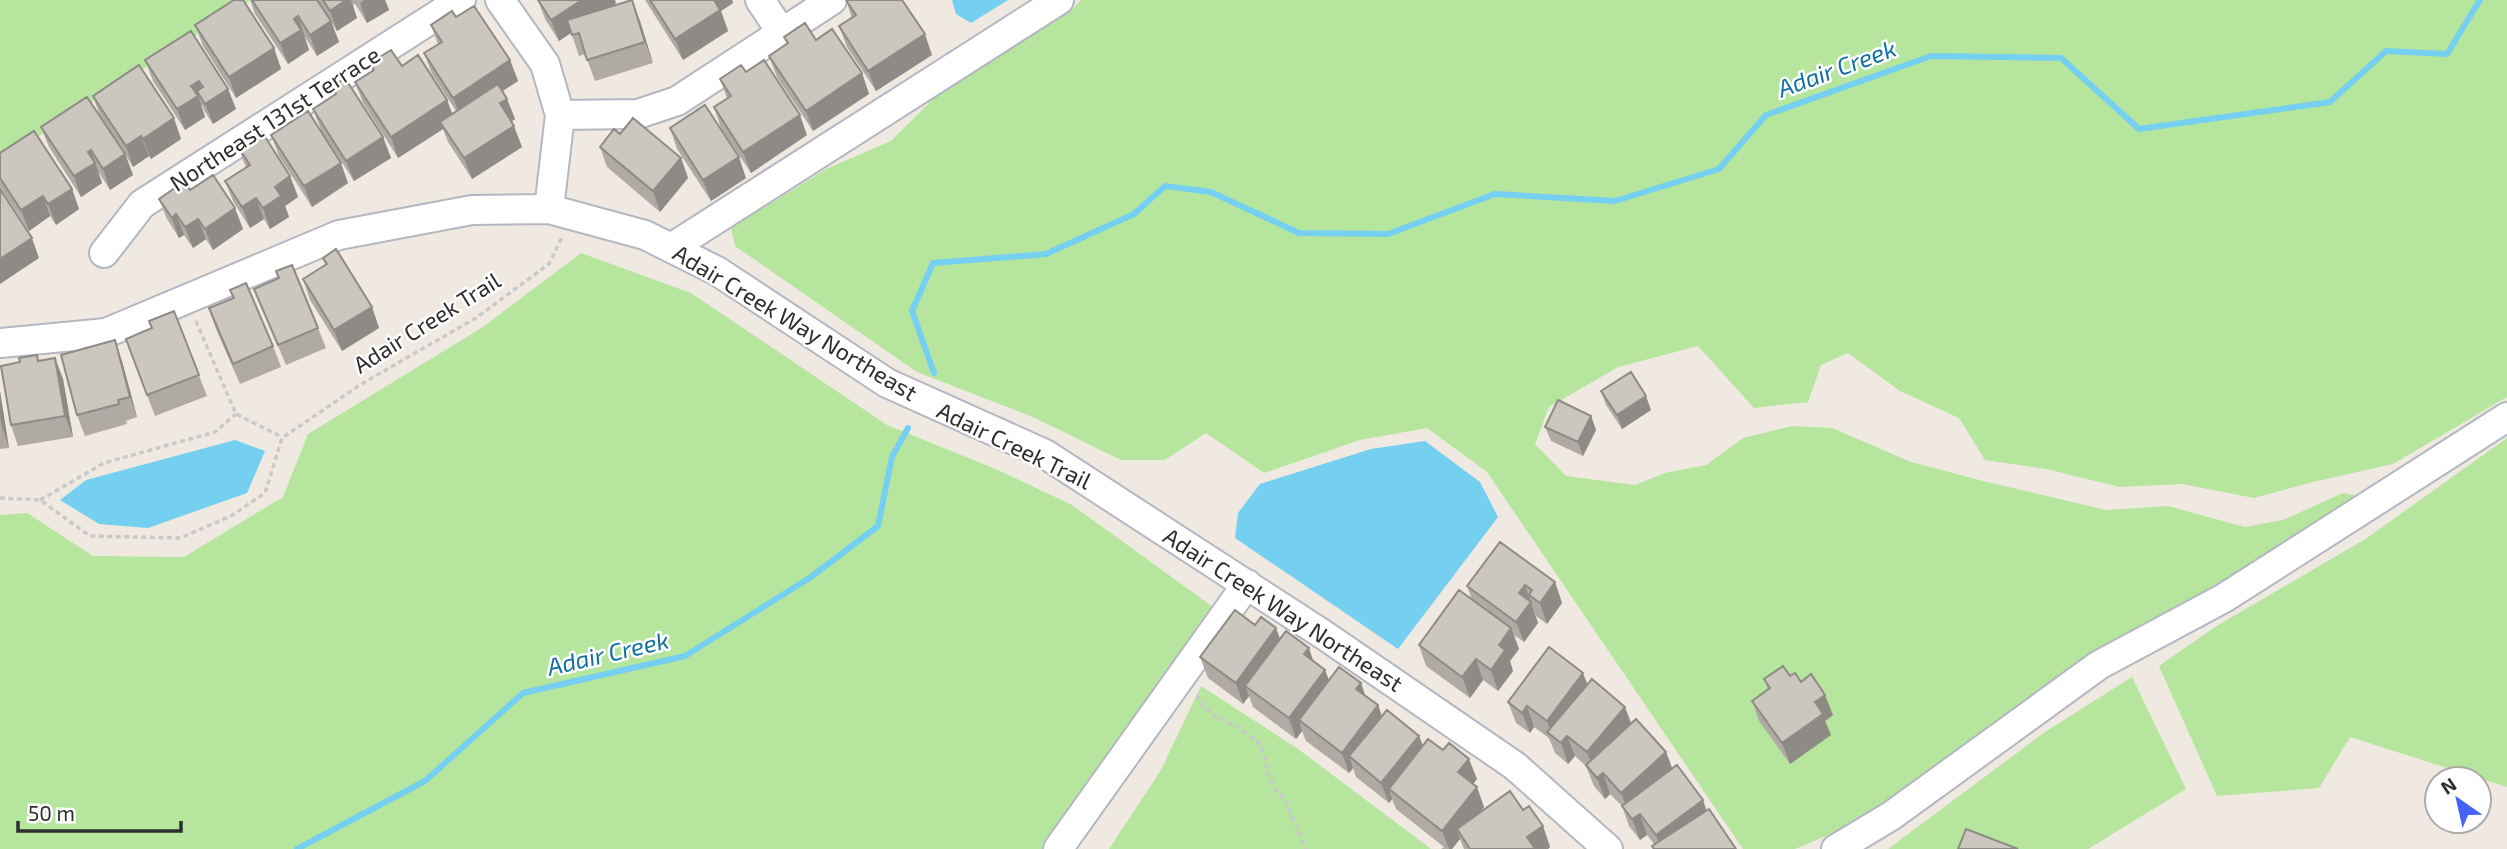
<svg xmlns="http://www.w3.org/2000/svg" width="2507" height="849" font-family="'Exo 2',sans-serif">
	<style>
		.green { fill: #b6e59e }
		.water { fill: #75cff0 }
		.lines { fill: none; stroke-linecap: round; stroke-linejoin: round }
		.stream { stroke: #75cff0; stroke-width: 6 }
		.minor-casing { stroke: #b4b7c1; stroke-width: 32 }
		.path { stroke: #c9c9c9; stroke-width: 3.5; stroke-dasharray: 5 3.5; stroke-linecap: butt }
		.minor { stroke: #fff; stroke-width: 28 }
		.wall { fill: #afaba4 }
		.shaded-wall { fill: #8e8b86 }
		.building { fill: #cbc7bf; stroke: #8e8b86; stroke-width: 2 }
		.labels { text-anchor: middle; stroke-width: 5; stroke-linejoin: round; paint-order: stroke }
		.street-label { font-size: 23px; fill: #2e2e2e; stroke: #fff }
		.water-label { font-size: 24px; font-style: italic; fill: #0d6fa3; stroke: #fff }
	</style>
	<rect width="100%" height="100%" fill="#efe9e1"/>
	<path class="green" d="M0 0H251L0 161Z
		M1081 0H2507V397L2393 464 2313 482 2254 498 2182 484 2120 487 2046 469 1985 460 1959 418 1900 391 1848 353 1821 365 1808 402 1754 408 1698 346 1618 367 1549 407 1535 444 1566 476 1635 485 1665 473 1706 465 1743 438 1792 426 1832 428 1911 462 1987 482 2106 510 2168 506 2245 527 2283 520 2343 493 2366 497 1871 817 1795 849H1743L1487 472 1427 428 1360 440 1264 473 1206 433 1165 460H1121L1033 417 917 372 735 246 731 228 826 169 891 141 944 88 1072 10Z
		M581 253 691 293 887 425 998 470 1072 505 1213 607 1042 849H0V515L27 513 93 556 184 557 283 497 308 434 483 327Z
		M2507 438V787L2350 737 2319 788 2217 796 2159 666 2215 627 2367 538Z
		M2132 677 2186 789 2088 849H1888L2045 732Z
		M1201 686 1298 749 1431 849H1109L1161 770Z"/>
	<path class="water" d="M952 0H1008L971 23 956 14Z
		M235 440 265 451 247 493 148 528 99 524 60 500 86 480Z
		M1425 441 1480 482 1498 517 1398 649 1235 538 1238 513 1260 484 1371 449Z"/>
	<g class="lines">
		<path class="stream" d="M934 373 912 311 933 263 1046 254 1134 214 1165 186 1211 192 1299 233 1388 234 1495 194 1615 201 1719 169 1766 115 1931 56 2061 58 2139 129 2330 102 2386 51 2447 54 2480 0
			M297 849 425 781 523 693 685 656 811 577 878 526 892 457 908 428"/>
		<defs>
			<path id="minor" d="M500 0 545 64 560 115 549 209
				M760 0 782 33
				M560 115 638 114 677 101 832 0
				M671 248 1059 0
				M104 253 142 204 461 0
				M0 343 106 333 339 235 472 210 549 209 645 235 717 271 887 383 1045 454 1324 635 1515 766 1608 849
				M1058 849 1247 584
				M1836 849 1891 816 2099 665 2224 598 2507 417"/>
		</defs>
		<use href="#minor" class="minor-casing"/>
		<path class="path" d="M196 321 236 414 282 437
			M0 498 40 500 90 536 180 538 231 516 265 493 282 438 360 385 476 318 549 264 562 237
			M40 500 104 463 215 432 236 414
			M1197 695 1203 706 1215 716 1237 727 1258 742 1263 751 1269 776 1277 792 1285 800 1306 849"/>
		<use href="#minor" class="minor"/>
	</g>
	<path class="wall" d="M250 0H385L389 10 367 23 355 4 353 5 357 18 337 31 331 22 339 42 317 56 305 37H304L309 50 288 64 255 14Z
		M538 0 616 3 612 6 640 21 653 63 595 81 585 54 579 56 571 32 559 41 545 19Z
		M645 0H732L733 3 721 11 728 31 683 60Z
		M846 0 932 55 876 91 847 47 839 26 852 18Z
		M456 17 510 60 518 81 502 91 507 99 515 119 511 122 522 147 472 179 448 142 443 129 398 158 363 103 355 82 372 71 370 63 402 66 447 100 452 114 456 111 432 74 424 53 438 44 431 25Z
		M195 25 274 48 281 69 236 98 203 46Z
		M784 37 816 40 862 73 869 94 813 131 777 77 769 56 787 44Z
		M145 60 228 89 236 109 213 124 205 112 202 105H201L205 117 185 130 153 81Z
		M746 72 807 135 751 173 721 128 714 107 727 98 720 79Z
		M332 87 383 137 391 158 354 181 321 130 313 109 335 95Z
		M93 96 181 139 151 159 149 156 133 167 126 156 133 175 110 190 98 171 102 183 81 197 49 147 41 127 100 116Z
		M670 128 746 178 711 201 677 149Z
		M620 134 681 158 688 178 660 212 607 167 600 147Z
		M271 135 348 183 312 207 279 156Z
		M238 147 290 176 298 197 285 206 289 217 270 229 264 219 250 228 233 201 225 181 246 167Z
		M0 153 72 189 79 209 56 225 50 216 29 231 0 187Z
		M190 190 243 229 213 250 206 239 193 248 184 235 179 238 167 219 159 199Z
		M323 258 372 307 379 328 342 351 310 300 303 279 325 265Z
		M254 289 318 328 326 348 286 365Z
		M230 290 273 346 281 367 240 384 216 329 209 308 233 298Z
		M174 311 207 396 155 416 126 339 152 328Z
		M37 355 39 361 55 358 63 379 73 437 18 446 11 425 20 362Z
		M122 361 137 417 126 421 127 424 85 436 77 415Z
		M0 391 9 448 0 449Z
		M1601 391 1651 410 1622 429 1606 405Z
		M1591 416 1596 430 1583 456 1551 441 1545 427Z
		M1555 582 1562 603 1547 624 1536 616 1532 606 1538 623 1524 642 1514 635 1519 649 1510 661 1513 671 1498 691 1483 680 1470 698 1426 666 1419 645 1472 600 1467 586Z
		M1255 625 1280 639 1313 660 1329 680 1366 696 1378 705 1382 716 1419 736 1423 745 1477 779 1473 784 1484 807 1481 812 1523 810 1543 826 1550 847 1548 849H1464L1460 839 1452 849H1441L1444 847 1396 809 1392 799 1389 803 1356 777 1353 768 1349 773 1306 741 1302 731 1296 739 1253 707 1249 696 1243 704 1208 678 1200 657Z
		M1764 679 1801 682 1833 715 1825 721 1831 735 1790 764 1759 721 1752 701 1768 690Z
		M1587 684 1631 724 1666 752 1672 769 1736 849H1653L1652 846 1655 845 1647 835 1640 840 1629 826 1622 806 1610 794 1605 799 1594 786 1586 766 1575 756 1568 764 1555 753 1549 738 1534 727 1530 733 1516 723 1508 702Z"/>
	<path class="shaded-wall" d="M346 0H351L357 18 337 31 330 11Z
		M364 0H385L389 10 367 23 360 3Z
		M582 0H615L616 3 559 41 551 20Z
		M632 0 640 21 653 63 645 42Z
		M712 0H732L733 3 721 11 728 31 683 60 675 39Z
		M298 16 309 50 288 64 280 43 294 19Z
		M331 21 339 42 317 56 310 35Z
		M925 34 932 55 876 91 868 71Z
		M274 48 281 69 236 98 229 77Z
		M510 60 518 81 461 118 453 98Z
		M862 73 869 94 813 131 806 111Z
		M199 81 206 102 197 91 205 117 185 130 177 109 191 86Z
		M228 89 236 109 213 124 205 104Z
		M507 99 515 119 507 124 500 103Z
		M447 100 455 121 440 122 443 129 398 158 391 137Z
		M800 115 807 135 751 173 743 152Z
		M174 118 181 139 151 159 143 139Z
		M514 126 522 147 472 179 464 158Z
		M141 136 149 156 133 167 126 146Z
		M383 137 391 158 354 181 346 161Z
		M91 150 102 183 81 197 74 176 88 152Z
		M125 154 133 175 110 190 103 169Z
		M739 157 746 178 711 201 703 180Z
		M681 158 688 178 660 212 653 191Z
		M341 163 348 183 312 207 304 186Z
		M290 176 298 197 285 206 289 217 270 229 263 208 275 187Z
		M72 189 79 209 56 225 48 204Z
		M43 196 50 216 29 231 21 210Z
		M256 198 264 219 250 228 242 207Z
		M235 208 243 229 213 250 205 229Z
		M176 214 184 235 179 238 172 218Z
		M198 219 206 239 193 248 185 227Z
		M32 238 39 258 0 284V259Z
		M372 307 379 328 342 351 334 330Z
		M115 340 122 361 137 417 130 397Z
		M55 358 63 379 73 437 65 416Z
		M0 391 9 448 2 427 0 417Z
		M1646 396 1651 410 1622 429 1617 415Z
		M1591 416 1596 430 1583 456 1578 442Z
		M1555 582 1562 603 1547 624 1540 603Z
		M1525 585 1538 623 1524 642 1516 622 1519 593Z
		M1276 628 1284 649 1245 686 1249 696 1243 704 1236 683Z
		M1511 628 1519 649 1510 661 1513 671 1498 691 1491 670 1499 645Z
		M1309 648 1316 669 1304 654Z
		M1476 659 1483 680 1470 698 1462 677Z
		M1325 670 1333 690 1299 720 1302 731 1296 739 1289 718Z
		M1583 673 1591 693 1553 737 1547 721Z
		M1361 683 1368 703 1356 689Z
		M1825 695 1833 715 1825 721 1831 735 1790 764 1782 743 1815 702Z
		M1378 705 1385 726 1349 756 1353 768 1349 773 1342 753Z
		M1527 706 1534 727 1530 733 1522 713Z
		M1625 707 1633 728 1595 773 1587 752Z
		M1419 736 1427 757 1389 789 1392 799 1389 803 1381 783Z
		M1567 736 1575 756 1568 764 1561 743Z
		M1666 752 1674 773 1629 813 1621 793Z
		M1469 759 1477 779 1466 793 1458 772Z
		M1603 773 1610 794 1605 799 1597 778Z
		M1477 787 1484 807 1462 837 1457 829 1460 839 1452 849H1449L1442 831Z
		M1703 800 1710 821 1661 849 1656 835Z
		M1640 814 1647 835 1640 840 1632 819Z
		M1543 826 1550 847 1548 849H1531L1527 837Z"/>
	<path class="building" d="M234 0H243L274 48 229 77 195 25Z
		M252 0H317L331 21 310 35 298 16 294 19 301 30 280 43Z
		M323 0H346L330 11Z
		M538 0H582L551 20Z
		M632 0 645 42 587 60 579 33 572 35 567 20Z
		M650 0H714L720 10 675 39Z
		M846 0H902L925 34 868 71 839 26 856 15Z
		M474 6 510 60 453 98 424 53 442 42 431 25 452 11 456 17Z
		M805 23 816 40 832 29 862 73 806 111 769 56 788 43 784 37Z
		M191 31 228 89 205 104 197 91 203 87 199 81 191 86 198 96 177 109 145 60Z
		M391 50 402 66 418 55 447 100 391 137 355 82 374 70 370 63Z
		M764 60 800 115 743 152 714 107 731 96 720 79 741 65 746 72Z
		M139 65 174 118 143 139 141 136 126 146 93 96Z
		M345 78 383 137 346 161 313 109 336 94 332 87Z
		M498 84 507 99 500 103 514 126 464 158 440 122Z
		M87 97 125 154 103 169 91 150 88 152 95 163 74 176 41 127Z
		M705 105 739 157 703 180 670 128Z
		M308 111 341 163 304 186 271 135Z
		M633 118 681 158 653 191 600 147 614 129 620 134Z
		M34 131 72 189 48 204 43 196 21 210 0 178V153Z
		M262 132 290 176 275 187 281 196 263 208 256 198 242 207 225 181 250 165 238 147Z
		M213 175 235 208 205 229 198 219 185 227 176 214 172 218 159 199 185 181 190 190Z
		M0 189 32 238 0 259Z
		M336 249 372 307 334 330 303 279 327 264 323 258Z
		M292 265 318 328 278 345 254 289 279 278 276 271Z
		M246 283 273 346 233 364 209 308 234 298 230 290Z
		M174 311 199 375 147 395 126 339 152 328 149 321Z
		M115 340 130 397 118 400 119 404 77 415 61 355Z
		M37 355 38 361 55 358 65 416 11 425 1 366 20 362 19 358Z
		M1631 372 1646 396 1617 415 1601 391Z
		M1558 400 1591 416 1578 442 1545 427Z
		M1500 542 1555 582 1540 603 1529 595 1532 590 1525 585 1519 593 1531 602 1516 622 1467 586Z
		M1459 590 1511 628 1499 645 1505 650 1491 670 1476 659 1462 677 1419 645Z
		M1235 610 1255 625 1261 617 1276 628 1236 683 1200 657Z
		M1286 631 1309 648 1304 654 1325 670 1289 718 1245 686Z
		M1549 647 1583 673 1547 721 1527 706 1522 713 1508 702Z
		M1783 666 1790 676 1795 673 1801 682 1811 674 1825 695 1815 702 1823 714 1782 743 1752 701 1770 688 1764 679Z
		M1339 667 1361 683 1356 689 1378 705 1342 753 1299 720Z
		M1592 679 1625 707 1587 752 1567 736 1561 743 1547 732Z
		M1387 710 1419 736 1381 783 1349 756Z
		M1636 719 1666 752 1621 793 1603 773 1597 778 1586 765Z
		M1428 739 1443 750 1449 743 1469 759 1458 772 1477 787 1442 831 1389 789Z
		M1677 765 1703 800 1656 835 1640 814 1632 819 1622 806Z
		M1510 791 1523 810 1529 806 1543 826 1527 837 1535 849H1470L1457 829Z
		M1709 809 1736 849H1654L1652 846Z
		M1966 829 2018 849H1958Z"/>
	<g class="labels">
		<g class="street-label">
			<text transform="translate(275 119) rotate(-33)" y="8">Northeast 131st Terrace</text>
			<text transform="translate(427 323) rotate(-32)" y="8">Adair Creek Trail</text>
			<text transform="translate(795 323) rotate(31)" y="8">Adair Creek Way Northeast</text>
			<text transform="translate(1014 446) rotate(26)" y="8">Adair Creek Trail</text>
			<text transform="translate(1283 610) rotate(33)" y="8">Adair Creek Way Northeast</text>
		</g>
		<g class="water-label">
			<text transform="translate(1837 69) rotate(-20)" y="8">Adair Creek</text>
			<text transform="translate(608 654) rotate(-13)" y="8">Adair Creek</text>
		</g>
	</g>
	<g transform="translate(2458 800) rotate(326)"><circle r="33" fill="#ffffff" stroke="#ababab" stroke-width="2"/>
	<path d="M0-5L12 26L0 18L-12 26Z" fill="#4264fb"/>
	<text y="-10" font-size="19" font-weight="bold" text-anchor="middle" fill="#2e2e2e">N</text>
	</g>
	<path d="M18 821v10h163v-10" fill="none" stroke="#2e2e2e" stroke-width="3.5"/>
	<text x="28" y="821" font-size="21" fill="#2e2e2e" stroke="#ffffff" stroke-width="5" paint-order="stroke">50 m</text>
</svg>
